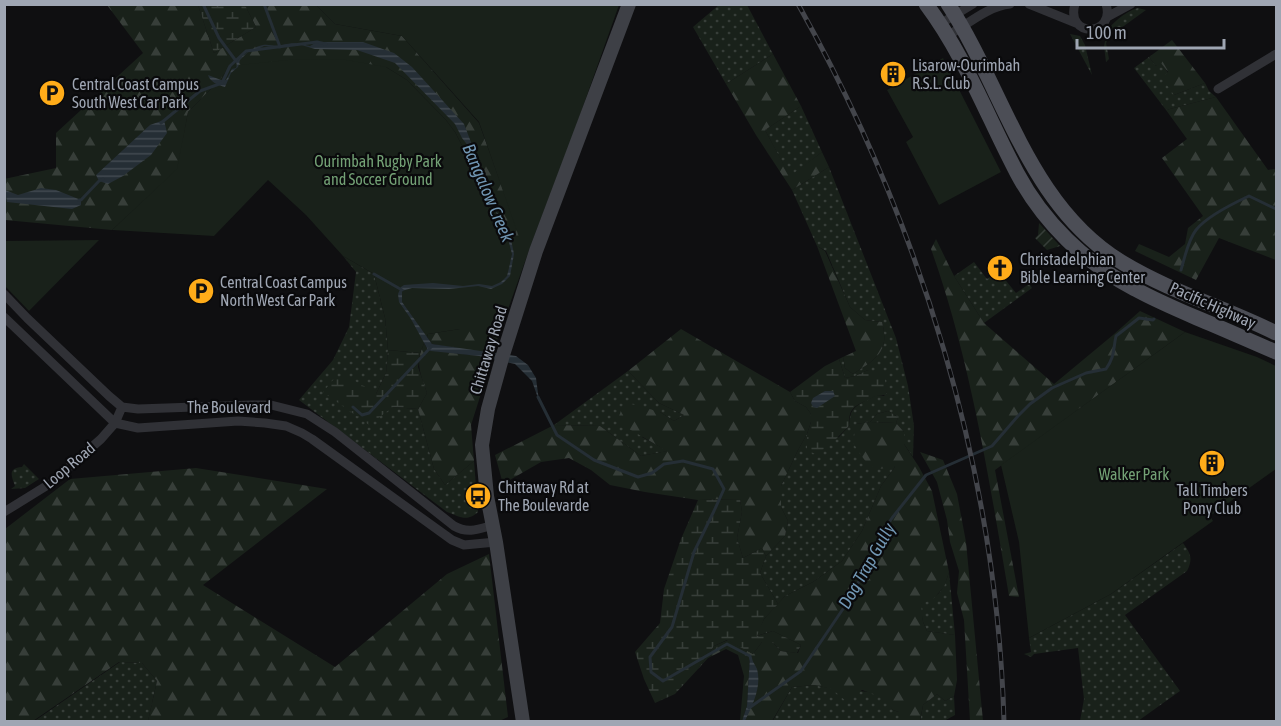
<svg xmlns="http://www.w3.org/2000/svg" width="1281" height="726" font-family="'Asap Condensed',sans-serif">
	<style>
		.grass { fill: url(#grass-dots) }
		.forest { fill: url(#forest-firs) }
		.wetland { fill: url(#wetland-marsh) }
		.park { fill: #19211a }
		.garden { fill: url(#garden-furrows) }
		.water { fill: url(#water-rules) }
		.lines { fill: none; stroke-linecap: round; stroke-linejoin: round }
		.stream { stroke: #252e35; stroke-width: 3 }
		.street { stroke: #303136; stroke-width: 9 }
		.secondary { stroke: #3e4046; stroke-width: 14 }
		.primary { stroke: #4c4e56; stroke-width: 15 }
		.rail-casing { stroke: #43454b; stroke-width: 5 }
		.rail { stroke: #0a0a0c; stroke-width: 3; stroke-dasharray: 9; stroke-linecap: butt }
		.labels { text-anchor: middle; stroke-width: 4.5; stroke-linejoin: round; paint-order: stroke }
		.poi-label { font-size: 16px; fill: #9fa6b3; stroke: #0a0a0c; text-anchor: start }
		.park-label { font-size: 16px; fill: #73a175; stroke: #0a0a0c }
		.street-label { font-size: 16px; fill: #9fa6b3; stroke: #0a0a0c }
		.water-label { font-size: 18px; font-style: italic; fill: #7196b3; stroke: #0a0a0c }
	</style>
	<defs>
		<pattern id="grass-dots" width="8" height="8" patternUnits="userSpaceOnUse" patternTransform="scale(1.5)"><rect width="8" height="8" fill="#19211a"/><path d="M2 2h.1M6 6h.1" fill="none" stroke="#373e39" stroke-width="1.8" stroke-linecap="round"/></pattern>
		<pattern id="forest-firs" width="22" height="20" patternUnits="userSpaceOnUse" patternTransform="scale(1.5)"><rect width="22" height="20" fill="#19211a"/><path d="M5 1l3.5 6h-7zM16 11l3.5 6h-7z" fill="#373e39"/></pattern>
		<pattern id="wetland-marsh" width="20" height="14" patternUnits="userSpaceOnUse" patternTransform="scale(1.5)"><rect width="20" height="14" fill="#19211a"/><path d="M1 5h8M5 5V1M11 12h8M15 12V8" fill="none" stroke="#373e39"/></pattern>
		<pattern id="garden-furrows" width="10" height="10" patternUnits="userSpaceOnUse" patternTransform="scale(1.5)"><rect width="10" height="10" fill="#19211a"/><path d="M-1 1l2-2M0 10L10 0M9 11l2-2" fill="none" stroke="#373e39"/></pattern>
		<pattern id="water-rules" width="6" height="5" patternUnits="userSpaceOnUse" patternTransform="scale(1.5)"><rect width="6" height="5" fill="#252e35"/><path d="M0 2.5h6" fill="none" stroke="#414950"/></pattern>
	</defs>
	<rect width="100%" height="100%" fill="#0f0f11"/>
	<path class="grass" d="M720 4 747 5 773 54 726 84 693 27Z
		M1138 8 1146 10 1110 36 1106 43 1109 59 1106 62 1104 46 1106 37 1102 36C1112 24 1123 12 1138 8Z
		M1070 34 1080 36 1085 45 1092 75Z
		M1149 57 1156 66 1161 62 1168 73 1174 95 1205 83 1209 91 1216 97 1166 110 1134 68Z
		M801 106 822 152 790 177 765 130Z
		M829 167 896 338 908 386 914 426 913 457 904 444V432L896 423 898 417 888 411 877 414 870 422 856 424 895 467 881 486 862 531 842 561 813 582 785 596 778 604 760 573 766 556 785 536 788 521 781 507V486L798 450 807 434V450L839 437 850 425C848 409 857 405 869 399 875 396 877 394 884 396L887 392 868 370 855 376 845 378 839 359 843 357 845 368 853 374C876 359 890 352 882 322L865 320 850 307 826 251 817 246 792 190Z
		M343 256 374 274 385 318 388 350 386 373 376 394 393 407 418 409 434 469 445 485 474 461 478 512C467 522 460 517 447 512L299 400 333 360 349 327 356 272Z
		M974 262 987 279 998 271 1016 293 1029 284 1032 288 984 323 954 276Z
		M628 371 659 403 684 415 674 421 660 412 642 437 668 451 641 456 600 426 554 425Z
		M24 464 39 479 25 488 11 489 15 486C11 475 8 468 22 467Z
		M1183 543C1191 554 1193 559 1187 571L1125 615 1180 691 1138 721H1080L1084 699 1078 648 1034 654 1031 657 1024 654 1031 652 1029 638 1111 594Z
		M949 572 955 635 927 631 923 622 920 604C940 596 943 591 949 572Z
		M120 662 142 663 157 681 148 721 33 722Z
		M814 685C836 690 859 690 882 694L893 710 899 712V721L772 722 792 687Z
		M937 694 945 701 954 696 955 715 944 721 920 722 923 705Z"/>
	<path class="forest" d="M107 5H198L214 53 256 27 245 5H316L335 24 402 36 479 123 520 237H510L509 230 498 215 506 231V237L500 236 470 161 455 132 446 120 407 80 386 67 230 66 220 80 188 112 178 169 112 230 5 220 4 179 56 168V133L143 53Z
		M1172 40 1205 83 1174 95 1162 78 1168 72 1161 63 1156 66 1149 57Z
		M773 54 801 106 765 130 790 176 822 152 829 167 792 190 756 135 726 84Z
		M1216 97 1268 170 1274 169 1276 170V260L1219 238 1196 280 1135 251 1139 244 1169 257 1185 244 1188 228 1203 216 1162 158 1187 139 1166 110Z
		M936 239 954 276 984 323 1054 384 1113 335 1140 311 1185 332 995 470 1019 597 1009 596C989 479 971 361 931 249Z
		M817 246 825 251 850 307 865 320 882 322C890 352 876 359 853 374L845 368 843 357 856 351Z
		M460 329H501L492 354 432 344 427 337 428 334Z
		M681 329 790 392 795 401 806 407 811 414V422L807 434 798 450 781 486V507L788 521 785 536 766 556 762 548 743 558 737 538 742 512 740 499 698 500 645 492 610 485 591 470 569 458 541 462 503 484 495 455 554 425 600 426 641 456 667 451 617 422 624 402 660 412 674 421 684 415 659 403 628 371Z
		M424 343 428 350 479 356 492 359 471 425 474 461 445 485 434 469 418 409 427 393C420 373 415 363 424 343Z
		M870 422 896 423 904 432V444L919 467 932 491 949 572 944 587 933 599 921 604 923 622 927 631 955 635 957 680 954 696 945 701 937 694 923 705 920 721H899V712L893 710 882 697 862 690 848 703 832 689 814 685 792 687 772 721H745L757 690 750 658 747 706 742 721H740L744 676 738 655 726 649 708 658 698 669 714 646 728 640 753 654 762 642H772L781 651 798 653 801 645 773 631 756 636 764 619 785 596 813 582 842 561 862 531 881 486 895 467 892 465C871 477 863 457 853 443L856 424Z
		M920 452 943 460 957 494 966 542 983 721H970L964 620 957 593 959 571 950 542 947 520 937 482Z
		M196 468 327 489 203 585 335 667 447 574 489 554 508 717 497 722 148 721 157 681 142 663 119 662 33 721H5V529L70 479Z"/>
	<path class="wetland" d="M198 5H245L256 27 214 53Z
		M388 350 420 353 418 367 427 393 418 409 393 407 369 425 323 392 333 380 347 376 376 394 386 373Z
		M839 359 845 378 855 376 868 370 884 374 887 392 885 395C878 395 875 396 870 399 857 405 847 408 850 425L828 447 815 454 807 450V434L811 422V414L806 407 795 401 790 392 825 366Z
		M888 411 898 417 896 423 870 422 877 414Z
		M740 499 742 512 737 538 743 558 762 548 766 556 760 573 778 604 764 619 757 636 773 631 801 645 797 653 781 651 772 642H762L753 654 727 640 714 646 698 669 675 694 655 703 644 679 635 652 660 623 664 589 681 539 698 500Z"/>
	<path class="park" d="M316 5H619L575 129 532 242 501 329H460L428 334 420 353 388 350 385 318 374 274 343 256 306 215 268 180 214 236 112 230 177 169 188 112 220 80 230 66 288 60 341 59 386 67 407 80 446 120 455 132 470 161 500 236 519 237 479 122 402 36 335 24Z
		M943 58 1001 172 939 205 906 142 913 137 887 90Z
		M99 240 29 311 5 286V241Z
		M1185 332 1257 357 1276 366V469L1210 516 1213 521 1111 594 1029 638 1019 542 1001 465Z"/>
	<path class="garden" d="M1039 223 1060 246 1047 250 1035 238 1038 235Z"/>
	<path class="water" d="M317 42H363L394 53 412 67 464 124 481 168 492 205 509 230 514 254 510 276 502 284 491 289 478 286 449 289 412 288 402 291V302L432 344 516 356 528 365 536 378 539 401 532 381 515 364 479 356 431 351 428 350 411 319 399 302 398 294 401 287 404 285 433 283 463 286 479 284 492 286 501 282 507 276 509 268 512 254 506 231 492 205 472 151 462 138 455 124 395 63 357 50 315 49 298 44 287 45 281 48 264 46 256 50 248 52 240 60 238 67 231 73 225 87C218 85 210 82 208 75L221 80H226L232 69 236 68 237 65 236 62C243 55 252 47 263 45 269 44 276 47 282 45 294 42 298 43 310 46Z
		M164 120 167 133 151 155 123 176 108 184 99 181 96 175 150 125Z
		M41 188 56 190 81 200V205L72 209 7 202 5 190 18 195Z
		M825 391H833L835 396 817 408 813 407 811 403 813 398Z
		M750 656C752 660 755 665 757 669 762 687 752 706 745 721H742L747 706Z"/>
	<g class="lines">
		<path class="stream" d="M203 4 219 38 236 61
			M264 4 280 47
			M161 123 200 91 222 83 230 66 246 51 317 42 326 44
			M79 200H81L99 181 103 179
			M1181 270C1185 257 1188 240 1196 230 1206 217 1234 203 1249 196L1276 209
			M374 274 402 290
			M538 397 557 435 594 460 638 477 652 473 664 464 683 461 713 469 724 489 714 511 694 552 672 627 650 657 651 672 663 681 727 644 750 656 751 660
			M353 407 362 415 369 413 431 347
			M749 708 801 671 847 603 864 572 875 544 892 518 926 475 992 446 1018 416 1030 404 1052 388 1086 373 1106 369C1115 356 1113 350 1116 336L1139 318 1153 320 1154 319"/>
		<path class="street" d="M1029 4 1076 23
			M1075 4C1065 38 1116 37 1106 4
			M1107 17 1131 4
			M940 24 973 4
			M947 36C967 25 988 6 1010 4
			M1218 89 1276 54
			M4 294 27 318 109 396 122 407 138 409 252 405H271L307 414 335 432 454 526C468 534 479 529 493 525
			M4 317 115 423 138 428 238 421 265 423 286 426 302 433 312 439 452 540 464 545 496 542
			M4 512 51 483 101 439 115 423 122 407"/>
		<path class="secondary" d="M523 722 496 542 487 496 482 445 488 409 503 355 536 251 629 4"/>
		<path class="primary" d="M926 4C965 56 987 116 1017 173 1043 222 1085 263 1135 289 1155 300 1176 309 1197 318 1224 329 1250 341 1276 352
			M948 4C1005 91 1028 206 1123 263 1171 292 1226 308 1276 333"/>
		<defs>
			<path id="rail" d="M798 4C920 222 997 471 1004 722"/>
		</defs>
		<use href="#rail" class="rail-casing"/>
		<use href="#rail" class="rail"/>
	</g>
	<defs>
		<symbol id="building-disc" viewBox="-11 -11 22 22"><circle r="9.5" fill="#ffac19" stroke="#0a0a0c"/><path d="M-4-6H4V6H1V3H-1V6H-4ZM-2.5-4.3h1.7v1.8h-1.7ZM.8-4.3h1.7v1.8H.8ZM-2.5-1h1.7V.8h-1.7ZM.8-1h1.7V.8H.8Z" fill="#111"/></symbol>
		<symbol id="parking-disc" viewBox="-11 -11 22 22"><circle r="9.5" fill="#ffac19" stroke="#0a0a0c"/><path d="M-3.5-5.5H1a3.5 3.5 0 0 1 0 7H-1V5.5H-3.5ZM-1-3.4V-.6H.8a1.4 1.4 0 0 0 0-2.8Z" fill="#111"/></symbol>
		<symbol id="church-disc" viewBox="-11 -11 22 22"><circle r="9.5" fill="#ffac19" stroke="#0a0a0c"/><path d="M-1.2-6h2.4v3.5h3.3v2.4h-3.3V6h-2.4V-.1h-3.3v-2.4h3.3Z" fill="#111"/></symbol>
		<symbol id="bus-disc" viewBox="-11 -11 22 22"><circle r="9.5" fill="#ffac19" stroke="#0a0a0c"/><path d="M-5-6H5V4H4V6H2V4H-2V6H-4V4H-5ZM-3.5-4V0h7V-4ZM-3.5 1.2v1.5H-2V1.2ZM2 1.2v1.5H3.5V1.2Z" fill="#111"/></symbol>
	</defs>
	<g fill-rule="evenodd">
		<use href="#building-disc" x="878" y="59" width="30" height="30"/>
		<use href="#parking-disc" x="37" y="78" width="30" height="30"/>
		<use href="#church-disc" x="985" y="253" width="30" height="30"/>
		<use href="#parking-disc" x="186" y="276" width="30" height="30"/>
		<use href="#building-disc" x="1197" y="448" width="30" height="30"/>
		<use href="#bus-disc" x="463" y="481" width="30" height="30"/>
	</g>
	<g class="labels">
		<g class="poi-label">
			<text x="912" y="71">Lisarow-Ourimbah<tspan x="912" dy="18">R.S.L. Club</tspan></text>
			<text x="72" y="90">Central Coast Campus<tspan x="72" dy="18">South West Car Park</tspan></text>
			<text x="1020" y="265">Christadelphian<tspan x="1020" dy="18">Bible Learning Center</tspan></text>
			<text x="220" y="288">Central Coast Campus<tspan x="220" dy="18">North West Car Park</tspan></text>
			<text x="498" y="493">Chittaway Rd at<tspan x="498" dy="18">The Boulevarde</tspan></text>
			<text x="1212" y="496" text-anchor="middle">Tall Timbers<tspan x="1212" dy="18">Pony Club</tspan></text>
		</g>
		<g class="park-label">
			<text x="378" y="167">Ourimbah Rugby Park<tspan x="378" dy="18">and Soccer Ground</tspan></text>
			<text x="1134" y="480">Walker Park</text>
		</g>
		<g class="street-label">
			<text transform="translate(1213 305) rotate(24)" y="6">Pacific Highway</text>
			<text transform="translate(488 350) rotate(-73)" y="6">Chittaway Road</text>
			<text x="229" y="413">The Boulevard</text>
			<text transform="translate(69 465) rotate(-40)" y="6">Loop Road</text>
		</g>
		<g class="water-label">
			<text transform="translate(488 193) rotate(67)" y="6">Bangalow Creek</text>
			<text transform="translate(867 566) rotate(-60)" y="6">Dog Trap Gully</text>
		</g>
	</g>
	<rect width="1281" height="726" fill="none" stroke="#9fa6b3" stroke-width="12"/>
	<path d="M1077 39v9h147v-9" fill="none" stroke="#9fa6b3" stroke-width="3"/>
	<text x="1086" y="39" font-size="18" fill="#9fa6b3" stroke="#0a0a0c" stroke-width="4.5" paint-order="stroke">100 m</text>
</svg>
